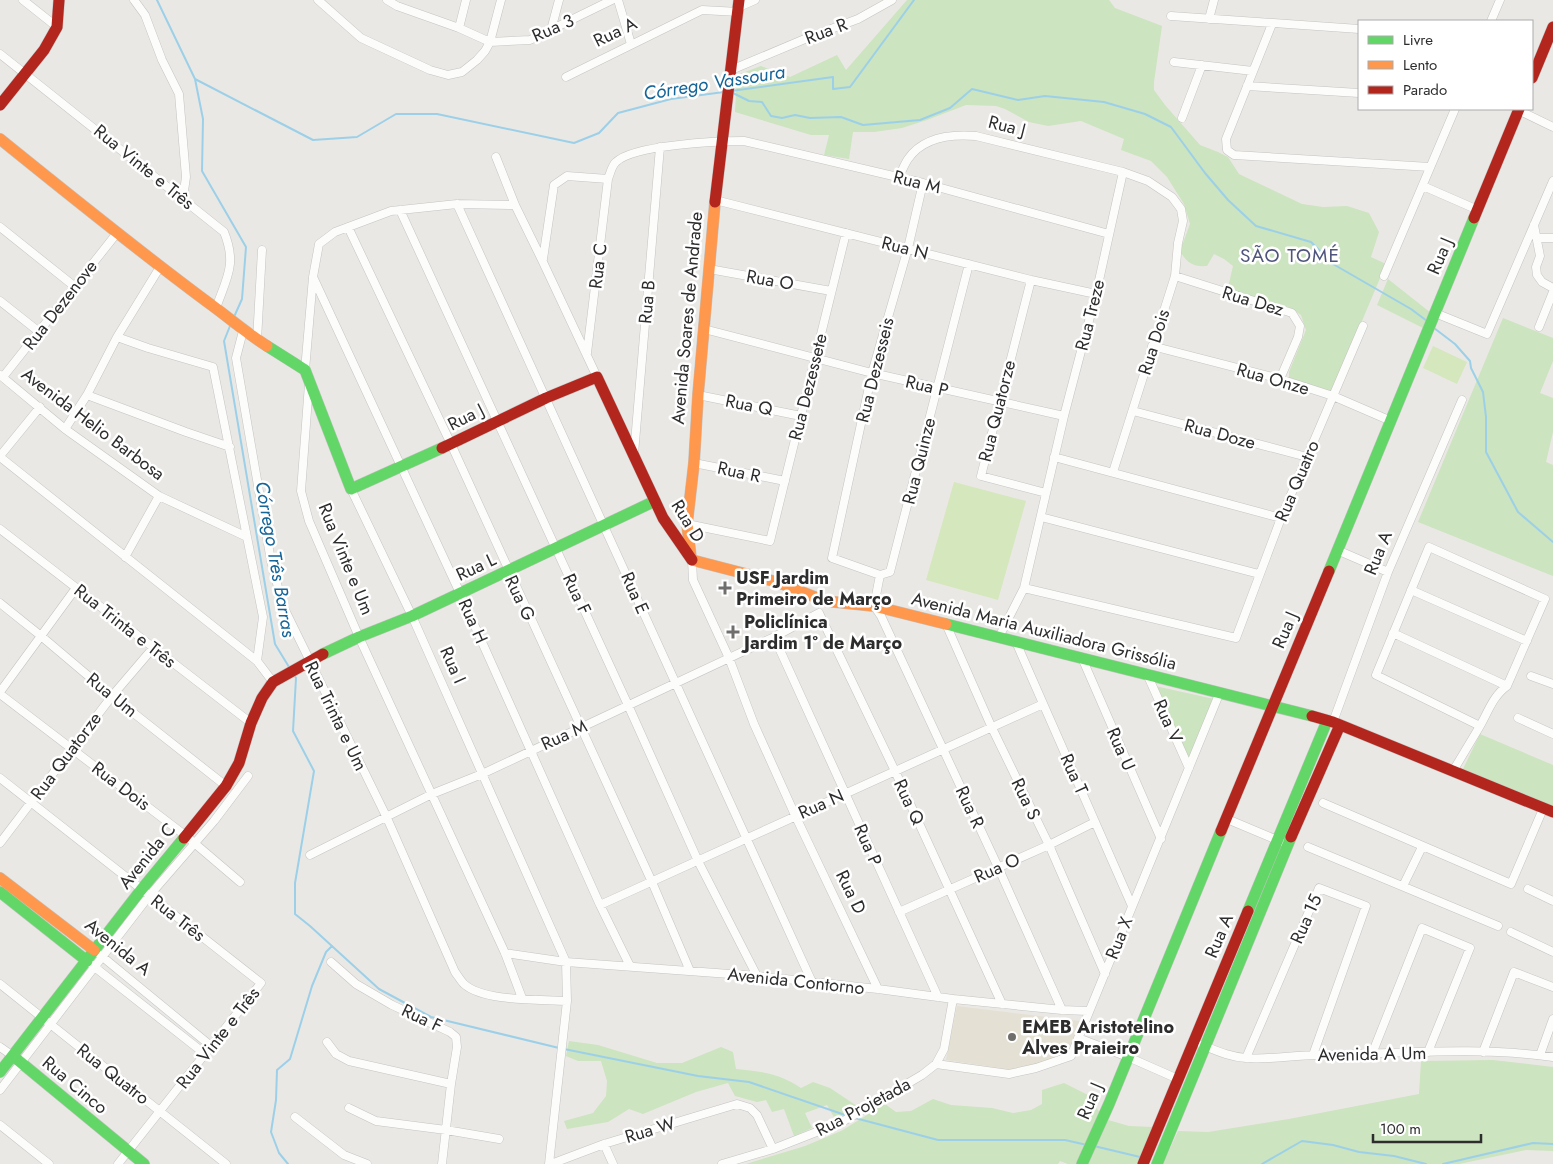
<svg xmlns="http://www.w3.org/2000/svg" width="1553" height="1164" font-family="Jost,sans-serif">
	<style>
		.education { fill: #e4e0d3 }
		.green { fill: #cce4bf }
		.pitch { fill: #d5e7bd }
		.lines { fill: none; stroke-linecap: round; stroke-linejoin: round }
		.stream { stroke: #9cd0e8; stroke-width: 2 }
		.street-casing { stroke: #c4c4c3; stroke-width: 9 }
		.fast-casing { stroke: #c4c4c3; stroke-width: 12 }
		.slow-casing { stroke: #c4c4c3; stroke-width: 12 }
		.jam-casing { stroke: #c4c4c3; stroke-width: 12 }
		.street { stroke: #fcfcfb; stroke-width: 8 }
		.fast { stroke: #63d668; stroke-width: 11 }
		.slow { stroke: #ff974d; stroke-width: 11 }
		.jam { stroke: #b3261e; stroke-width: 11 }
		.poi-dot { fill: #6f6e6d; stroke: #fff; stroke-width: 2 }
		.labels { text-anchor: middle; stroke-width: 5; stroke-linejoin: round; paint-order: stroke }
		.street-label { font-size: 18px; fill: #2d2d2d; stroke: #fff }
		.poi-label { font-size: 18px; font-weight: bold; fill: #2d2d2d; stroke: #fff; text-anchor: start }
		.water-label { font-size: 19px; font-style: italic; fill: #156599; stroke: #fff }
		.neighbourhood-label { font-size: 19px; letter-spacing: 1px; fill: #4f557c; stroke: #fff }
	</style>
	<rect width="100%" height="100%" fill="#eae8e4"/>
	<path class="education" d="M957 1006 1080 1021 1067 1053 1031 1066 1013 1070 946 1060Z"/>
	<path class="green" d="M907 0H1109L1115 8 1162 26 1154 82V90L1165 105 1200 145 1218 152 1228 157 1239 174 1302 204 1323 207 1347 206 1369 213 1379 232 1371 257 1386 264 1332 392 1289 378V372L1306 330 1301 315 1289 307 1227 292 1233 266 1224 259 1214 254 1207 266C1193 267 1187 263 1180 251L1190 224 1184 204 1167 177 1151 161 1121 150 1124 139 1081 121 1048 126 1029 122 1005 109 996 106 966 105 927 120 902 128 874 132H853L849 159 824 155 829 135H811L735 112 737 75 761 66 790 77 837 55 846 70Z
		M1388 279 1431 313 1425 329 1377 305Z
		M1503 318 1553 338V361L1540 393 1553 398V432L1546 462 1553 465V576L1418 522Z
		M1155 686 1214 699 1189 762Z
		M1480 734 1553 765V808L1462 771Z
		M569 1041 598 1045 657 1063H682L721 1047 733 1052 736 1069C760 1071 781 1074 801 1088L813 1082 830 1088 860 1108 835 1119 827 1105 805 1113 812 1128 794 1136 784 1109 772 1112 766 1100 757 1102 735 1096 728 1083 696 1092 643 1114 629 1109 608 1122 567 1129 564 1121 593 1113 606 1096 607 1081 601 1061H578L566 1056Z
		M1493 1060 1553 1067V1151L1526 1150 1459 1164H1163L1178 1131 1208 1132 1289 1119 1419 1094 1421 1061Z
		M1064 1083 1090 1096 1097 1109 1108 1120 1129 1126 1153 1127 1138 1164H1068L1060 1161 1058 1164H746L805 1146 841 1131 885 1104 896 1112 911 1111 933 1099 951 1105 992 1108 1013 1113 1031 1110 1042 1104V1090Z"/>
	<path class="pitch" d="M1433 346 1467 362 1457 384 1423 368Z
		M954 482 1026 501 998 600 926 580Z"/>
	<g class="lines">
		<path class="stream" d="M157 0 195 79 203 119 202 171 246 247 242 299 234 317
			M195 79 313 140 357 137 396 114H437L574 143 599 133 618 113 671 99 724 92
			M731 91 833 77V89L850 87 914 0
			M731 92 749 101 762 102 771 116 782 118 795 115 810 118 841 117 863 125 920 120 950 108 972 89 1018 100 1045 96 1104 102 1145 114 1171 127 1205 173 1228 200 1256 226 1311 242 1333 264 1411 309 1427 321
			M230 326 224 341 275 644 289 667
			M1434 328 1455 344 1470 361 1471 368 1483 392 1486 417V452L1518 512 1553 542
			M294 675 296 678 293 731 314 771 295 883V914L310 926 379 989 431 1017 559 1048
			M564 1049 698 1076 749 1082 848 1116
			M855 1118 938 1140H1065L1087 1145
			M1094 1146 1140 1157
			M288 1164 279 1153 271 1132 276 1100 277 1070 290 1059 312 986 326 952 332 946
			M1262 1164 1302 1141 1333 1145 1359 1152 1394 1156 1426 1164
			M1443 1164 1533 1143 1553 1144"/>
		<defs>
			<path id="street" d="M23 0 57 27
				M134 0 145 15 162 60 179 94 186 177 183 198
				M318 0 361 38 430 70 448 75 462 72 477 60 485 51 490 42 501 0
				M387 0 397 6 459 28 490 42 530 40 612 0
				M618 0 631 44
				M739 7 755 0
				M1171 16 1359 29
				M1209 19 1214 0
				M1491 21 1500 0
				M1272 24 1226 139 1227 150 1234 155 1430 167
				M459 28 466 0
				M551 30 559 0
				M0 54 224 232C237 264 227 277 216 308
				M1174 62 1253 71
				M731 70 812 36 858 19 892 0
				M566 77 702 10 739 12
				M1247 86 1359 93
				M1518 110 1553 127
				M1182 118 1202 65
				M496 157 515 205 542 260 597 377
				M899 177C902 171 904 165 908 159 923 137 952 134 976 136L1123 172 1148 181 1172 197 1181 209 1183 221 1178 243 1175 276 1113 472
				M923 183 908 248 872 373 832 558 880 575 890 572 969 264
				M1423 186 1478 210
				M715 200 1031 280 1096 294
				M457 204 812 982
				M400 210 628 705 698 861 757 976
				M1534 225 1540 256 1536 267 1537 275 1542 282 1553 288
				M0 227 74 286
				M348 227 451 444 652 882 690 971
				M1538 238H1553
				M543 259 554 185 567 176 608 179
				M709 269 831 291
				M1175 276 1292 313 1300 326 1298 337 1280 379
				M1384 276 1455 109
				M313 277 460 593 600 905 630 966
				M1031 280 981 476 1046 493
				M0 301 38 331
				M1435 313 1487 334 1553 181
				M1539 327 1553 292
				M704 329 872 373 1064 416
				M243 331 236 358 271 561 283 606 387 818 455 972C458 976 461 981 464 984 484 1002 540 999 567 1001
				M117 337 148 348 213 367 263 617 257 661
				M257 340 262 250
				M1152 346 1280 379 1333 396 1391 421
				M587 353 608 179C610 174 612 165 616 162 633 145 718 141 744 141L923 183 1109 234
				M305 370 313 277 319 244 335 232 391 211 457 204 515 205
				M0 375 65 429 159 496 247 537
				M3 377 117 233
				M309 384 301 491 309 521 359 637 505 953 522 998
				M87 395 186 432 230 447
				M698 395 801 416
				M1133 411 1307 457
				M65 429 87 395 117 337 160 267
				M634 454 660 147
				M0 456 40 407
				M0 457 257 661 273 682
				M1054 457 1281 518
				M694 463 785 481
				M351 489 412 616 566 962 567 1001 549 1164
				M1041 517 1259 574
				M687 524 770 541 846 233
				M0 529 251 723
				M1337 550 1388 572
				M125 557 159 496
				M692 560 693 580 729 658 754 724 795 815 878 989
				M880 575 874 606 881 616 998 867 1062 1010
				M1024 588 1236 638 1281 518 1363 326
				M1411 590 1527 641
				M0 603 41 636 112 696 226 786
				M819 613 895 771 1002 1004
				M946 624 992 728 1049 845 1105 974
				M1393 633 1507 686
				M774 637 938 997
				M999 637 1024 588 1064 416 1096 294 1123 172
				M1016 642 1132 906
				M1082 658 1161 839
				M1147 674 1189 768
				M1531 676 1553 684
				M0 692 76 588
				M0 694 186 836 240 882
				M1518 718 1553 734
				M1333 722 1388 572 1462 400
				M1453 771 1480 726C1488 712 1493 696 1507 686L1545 599 1429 547 1376 675 1480 726
				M0 778 261 983 118 1164
				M1323 803 1511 884 1543 809
				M1227 819 1282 842
				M0 843 112 696 153 648
				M1308 847 1498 926
				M310 855 432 794 482 774 774 637 819 613
				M1403 886 1422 847
				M1528 889 1553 901
				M600 905 1043 704
				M899 912 1049 845 1095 822
				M1511 932 1553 952
				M505 953 566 962 757 976 878 989 953 999 1062 1010 1088 1011
				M99 954 211 1046
				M331 962 356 984 392 1005 450 1032 456 1037 457 1047 451 1084 442 1164
				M92 965 205 1054
				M0 984 226 1164
				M1078 1038 1128 1057 1178 1079
				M327 1042 336 1054 349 1061 451 1084
				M1202 1045C1217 1051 1230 1057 1246 1058 1269 1060 1294 1055 1318 1055 1396 1054 1476 1046 1553 1057
				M0 1047 13 1056
				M1483 1052 1514 972 1553 987
				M1372 1054 1422 928 1470 948 1428 1052
				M1540 1055 1553 1019
				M1246 1058 1319 888 1366 906 1313 1055
				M936 1064 1009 1074 1036 1068 1071 1056 1220 692
				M0 1090 149 896 214 821 248 776
				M349 1108 376 1121 446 1130 499 1139
				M295 1117 344 1155 367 1164
				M0 1125 49 1164
				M604 1144 613 1164
				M551 1164 604 1144 737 1104 750 1108 757 1115 773 1149
				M722 1164 773 1149 842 1122 922 1075 936 1064 944 1049 953 999"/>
			<path id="fast" d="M267 346 305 370 351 489 442 448
				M1329 571 1474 218
				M946 624 1312 716
				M323 654 359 637 412 616 655 501
				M0 892 87 961
				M1248 911 1327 721
				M13 1056 144 1164
				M0 1072 141 890 184 838
				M1082 1164 1109 1104 1221 831
				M1157 1164 1291 837"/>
			<path id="slow" d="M0 139C68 194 136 249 206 301 227 316 245 332 267 346
				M691 558 687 524 694 463 698 395 715 202
				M692 560 777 582 825 601 874 606 946 624
				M0 878 94 950"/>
			<path id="jam" d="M1532 78 1553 27
				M0 105 44 50 57 27 59 0
				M715 202 739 0
				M1474 218 1519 109
				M442 448 546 398 597 377 663 518 692 560
				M1312 716 1333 722 1553 812
				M1221 831 1329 571
				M1291 837 1340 725
				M184 838 226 786 239 763 251 723 262 698 273 682 323 654
				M1143 1164 1248 911"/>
		</defs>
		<use href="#street" class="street-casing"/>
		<use href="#fast" class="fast-casing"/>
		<use href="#slow" class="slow-casing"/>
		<use href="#jam" class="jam-casing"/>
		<use href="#street" class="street"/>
		<use href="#fast" class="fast"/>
		<use href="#slow" class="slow"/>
		<use href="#jam" class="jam"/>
	</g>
	<g class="poi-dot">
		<path d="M722.5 580.5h5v5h5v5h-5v5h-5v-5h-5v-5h5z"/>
		<path d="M730.5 624.5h5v5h5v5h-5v5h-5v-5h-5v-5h5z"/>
		<circle cx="1012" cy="1037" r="5"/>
	</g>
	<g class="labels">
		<g class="street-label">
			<text transform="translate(553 28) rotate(-24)" y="6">Rua 3</text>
			<text transform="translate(826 31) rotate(-21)" y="6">Rua R</text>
			<text transform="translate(615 32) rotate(-26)" y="6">Rua A</text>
			<text transform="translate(1007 126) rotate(14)" y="6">Rua J</text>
			<text transform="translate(144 167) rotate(39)" y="6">Rua Vinte e Três</text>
			<text transform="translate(917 182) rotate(14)" y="6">Rua M</text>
			<text transform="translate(905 248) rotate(14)" y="6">Rua N</text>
			<text transform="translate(1440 256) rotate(-67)" y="6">Rua J</text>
			<text transform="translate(598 266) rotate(-83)" y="6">Rua C</text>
			<text transform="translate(770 280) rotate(10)" y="6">Rua O</text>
			<text transform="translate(1253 301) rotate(17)" y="6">Rua Dez</text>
			<text transform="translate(647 302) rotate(-85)" y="6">Rua B</text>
			<text transform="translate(60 305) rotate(-52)" y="6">Rua Dezenove</text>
			<text transform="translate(1090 315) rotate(-76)" y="6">Rua Treze</text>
			<text transform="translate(687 318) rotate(-85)" y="6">Avenida Soares de Andrade</text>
			<text transform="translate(1154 342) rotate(-73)" y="6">Rua Dois</text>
			<text transform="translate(875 370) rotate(-76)" y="6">Rua Dezesseis</text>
			<text transform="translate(1273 379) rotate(16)" y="6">Rua Onze</text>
			<text transform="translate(927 386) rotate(13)" y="6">Rua P</text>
			<text transform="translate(808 387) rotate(-76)" y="6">Rua Dezessete</text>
			<text transform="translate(749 405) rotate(11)" y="6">Rua Q</text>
			<text transform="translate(997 411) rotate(-76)" y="6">Rua Quatorze</text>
			<text transform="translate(466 417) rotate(-27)" y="6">Rua J</text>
			<text transform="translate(93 424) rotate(37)" y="6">Avenida Helio Barbosa</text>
			<text transform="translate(1220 434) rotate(15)" y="6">Rua Doze</text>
			<text transform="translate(919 461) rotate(-76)" y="6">Rua Quinze</text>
			<text transform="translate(739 472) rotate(12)" y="6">Rua R</text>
			<text transform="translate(1297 481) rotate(-67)" y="6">Rua Quatro</text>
			<text transform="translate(688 521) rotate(58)" y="6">Rua D</text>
			<text transform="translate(1378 553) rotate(-68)" y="6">Rua A</text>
			<text transform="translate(346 559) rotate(68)" y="6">Rua Vinte e Um</text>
			<text transform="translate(476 567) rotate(-25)" y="6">Rua L</text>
			<text transform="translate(635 593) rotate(66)" y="6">Rua E</text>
			<text transform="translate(577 594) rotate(65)" y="6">Rua F</text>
			<text transform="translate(520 598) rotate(65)" y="6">Rua G</text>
			<text transform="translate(473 621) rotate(66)" y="6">Rua H</text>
			<text transform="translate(125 626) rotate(38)" y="6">Rua Trinta e Três</text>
			<text transform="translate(1285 630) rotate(-67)" y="6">Rua J</text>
			<text transform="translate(1044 631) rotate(14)" y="6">Avenida Maria Auxiliadora Grissólia</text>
			<text transform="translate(453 665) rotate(66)" y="6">Rua I</text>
			<text transform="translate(112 695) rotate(39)" y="6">Rua Um</text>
			<text transform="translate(336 716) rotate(64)" y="6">Rua Trinta e Um</text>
			<text transform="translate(1168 721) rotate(66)" y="6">Rua V</text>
			<text transform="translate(564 735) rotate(-25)" y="6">Rua M</text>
			<text transform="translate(1121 749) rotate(66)" y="6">Rua U</text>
			<text transform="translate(66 756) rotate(-53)" y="6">Rua Quatorze</text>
			<text transform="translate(1074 774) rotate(66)" y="6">Rua T</text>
			<text transform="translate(121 786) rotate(37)" y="6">Rua Dois</text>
			<text transform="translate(1026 799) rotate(64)" y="6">Rua S</text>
			<text transform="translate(909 802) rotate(65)" y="6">Rua Q</text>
			<text transform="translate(821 804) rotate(-24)" y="6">Rua N</text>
			<text transform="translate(970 807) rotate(65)" y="6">Rua R</text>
			<text transform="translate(868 845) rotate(66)" y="6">Rua P</text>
			<text transform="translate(147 856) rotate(-51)" y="6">Avenida C</text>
			<text transform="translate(997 868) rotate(-24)" y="6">Rua O</text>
			<text transform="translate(851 892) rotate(64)" y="6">Rua D</text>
			<text transform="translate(178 918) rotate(38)" y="6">Rua Três</text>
			<text transform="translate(1306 919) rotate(-66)" y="6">Rua 15</text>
			<text transform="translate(1219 936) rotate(-67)" y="6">Rua A</text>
			<text transform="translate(1119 938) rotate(-68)" y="6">Rua X</text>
			<text transform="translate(118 947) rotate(39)" y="6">Avenida A</text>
			<text transform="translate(796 981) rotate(6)" y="6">Avenida Contorno</text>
			<text transform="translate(422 1018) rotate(25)" y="6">Rua F</text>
			<text transform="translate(218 1038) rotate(-52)" y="6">Rua Vinte e Três</text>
			<text transform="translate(1372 1054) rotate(-1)" y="6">Avenida A Um</text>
			<text transform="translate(113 1074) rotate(38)" y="6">Rua Quatro</text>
			<text transform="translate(75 1085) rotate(40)" y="6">Rua Cinco</text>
			<text transform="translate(1090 1101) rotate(-67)" y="6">Rua J</text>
			<text transform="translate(863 1107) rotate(-28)" y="6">Rua Projetada</text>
			<text transform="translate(650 1130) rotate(-17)" y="6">Rua W</text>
		</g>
		<g class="poi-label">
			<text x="736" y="584">USF Jardim<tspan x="736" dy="21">Primeiro de Março</tspan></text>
			<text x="744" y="628">Policlínica<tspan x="744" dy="21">Jardim 1º de Março</tspan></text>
			<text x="1022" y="1033">EMEB Aristotelino<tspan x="1022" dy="21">Alves Praieiro</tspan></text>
		</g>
		<g class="water-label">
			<text transform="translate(714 82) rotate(-9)" y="7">Córrego Vassoura</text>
			<text transform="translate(276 559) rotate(80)" y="7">Córrego Três Barras</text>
		</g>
		<g class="neighbourhood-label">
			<text x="1290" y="262">SÃO TOMÉ</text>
		</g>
	</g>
	<rect x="1358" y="20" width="175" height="90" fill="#ffffff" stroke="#ababab"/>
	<rect x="1368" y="36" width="25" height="8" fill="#63d668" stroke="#ababab"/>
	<text x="1403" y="45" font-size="15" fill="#2d2d2d">Livre</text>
	<rect x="1368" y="61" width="25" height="8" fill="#ff974d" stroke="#ababab"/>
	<text x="1403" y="70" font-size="15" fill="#2d2d2d">Lento</text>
	<rect x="1368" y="86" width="25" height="8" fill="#b3261e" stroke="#ababab"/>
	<text x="1403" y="95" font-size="15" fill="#2d2d2d">Parado</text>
	<path d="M1373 1134v8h108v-8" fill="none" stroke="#2d2d2d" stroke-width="2.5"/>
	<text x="1380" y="1134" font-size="15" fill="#2d2d2d" stroke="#ffffff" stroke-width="4" paint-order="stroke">100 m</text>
</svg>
